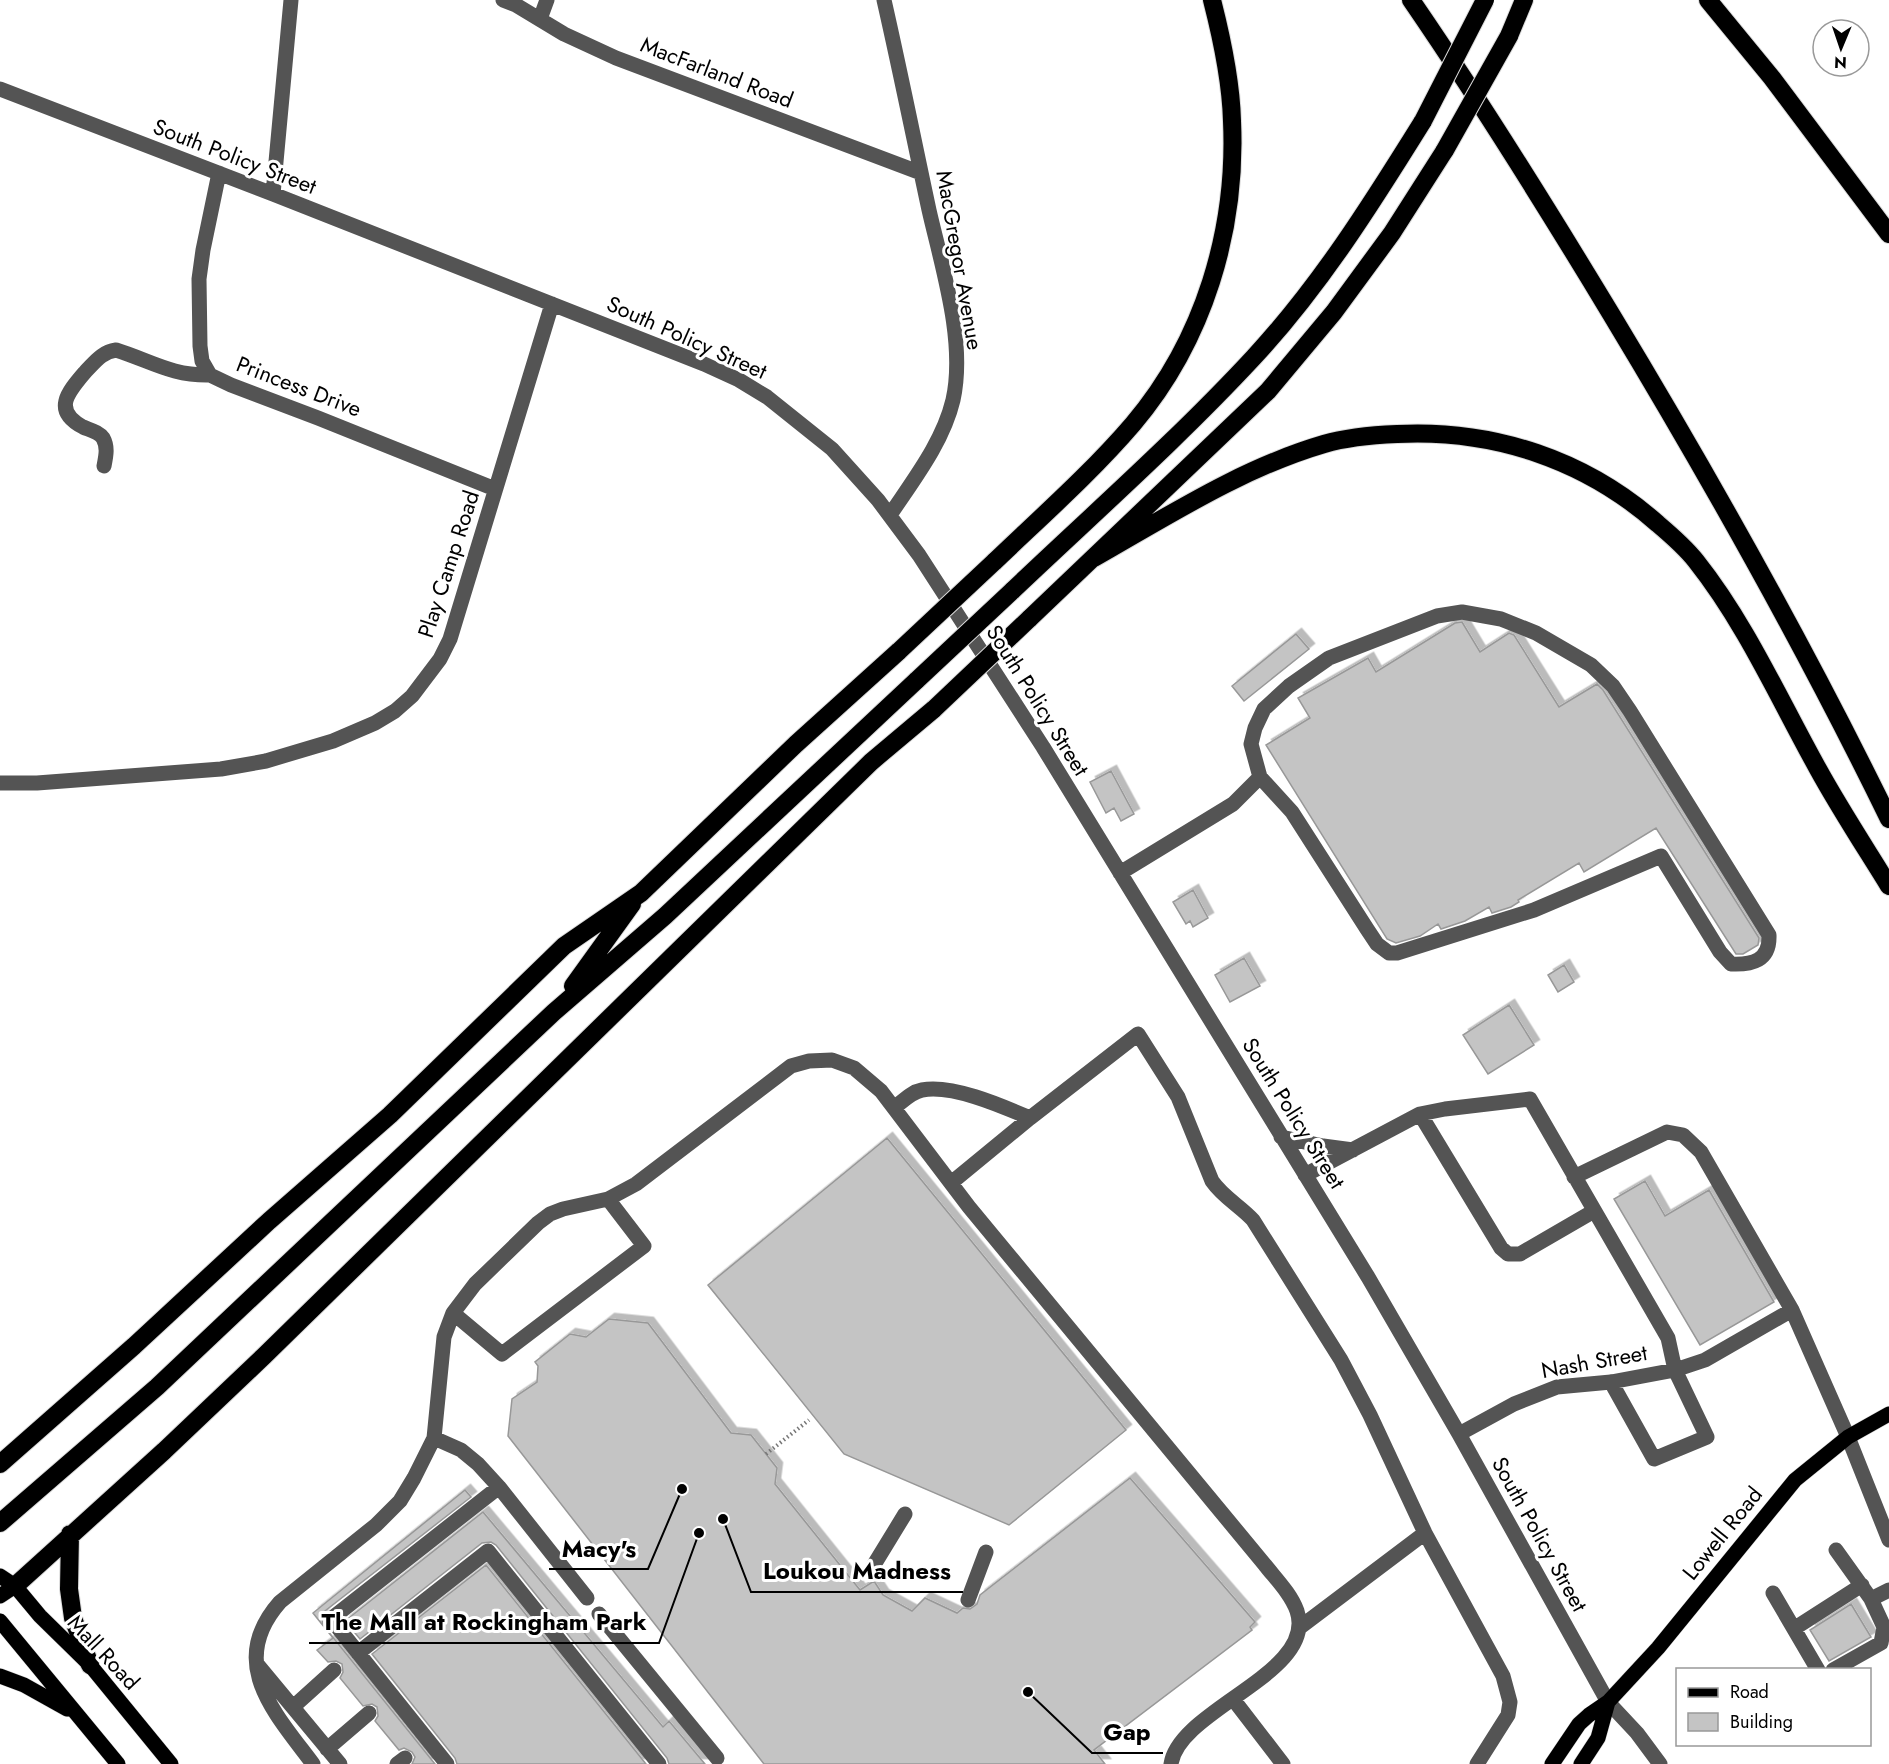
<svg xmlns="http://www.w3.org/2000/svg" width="1889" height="1764" font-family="Jost,sans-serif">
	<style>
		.building { fill: #c4c4c4; stroke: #989898; stroke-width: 1.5; filter: url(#shadow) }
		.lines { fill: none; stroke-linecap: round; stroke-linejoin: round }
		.major-casing { stroke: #dbdbdb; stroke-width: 16 }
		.highway-casing { stroke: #dbdbdb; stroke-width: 20 }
		.path { stroke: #767676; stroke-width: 4; stroke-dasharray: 1.5 3; stroke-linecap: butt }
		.minor { stroke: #545454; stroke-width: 15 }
		.major { stroke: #000; stroke-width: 15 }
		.highway { stroke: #000; stroke-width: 18 }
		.highway-bridge-casing { stroke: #dbdbdb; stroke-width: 20; stroke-linecap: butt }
		.highway-bridge { stroke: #000; stroke-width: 18 }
		.labels { text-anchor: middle; stroke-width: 6; stroke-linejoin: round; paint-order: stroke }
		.street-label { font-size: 22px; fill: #000; stroke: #fff }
		.leader { fill: none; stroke: #000; stroke-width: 2 }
		.callout-dot { fill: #000; stroke: #fff; stroke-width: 2 }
		.callout-label { font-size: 24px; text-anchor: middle; font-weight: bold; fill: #000; stroke: #fff; stroke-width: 6; stroke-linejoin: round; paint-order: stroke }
	</style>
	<defs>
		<filter id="shadow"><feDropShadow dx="5.5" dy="-5.5" stdDeviation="0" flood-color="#0004"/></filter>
	</defs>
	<rect width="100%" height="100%" fill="#fff"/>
	<path class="building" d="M1462 622 1480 652 1509 633 1514 635 1559 707 1597 684 1603 690 1759 938 1758 945 1743 954H1736L1656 828 1584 872 1579 863 1518 900 1519 902 1511 907 1492 913 1489 907 1465 921 1441 929 1438 924 1420 936 1396 943 1387 939 1266 745 1310 718 1298 698 1368 658 1376 672 1455 623Z
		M1296 634 1309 649 1244 701 1232 686Z
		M1111 771 1134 814 1121 821 1114 808 1106 813 1090 782Z
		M1193 890 1208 918 1193 927 1190 921 1186 924 1173 902Z
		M1244 958 1260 986 1230 1002 1215 975Z
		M1564 965 1574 982 1558 992 1548 975Z
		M1509 1005 1534 1045 1488 1074 1463 1035Z
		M887 1138 1126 1430 1009 1525 844 1454 708 1285Z
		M1645 1181 1665 1216 1709 1190 1774 1302 1700 1345 1614 1199Z
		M609 1319 648 1323 731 1433 751 1435 777 1468 775 1484 860 1590 874 1581 883 1595 912 1611 925 1598 957 1613 963 1608 970 1609 977 1604 980 1595 1130 1478 1255 1622 1250 1627 1252 1630 1094 1750 1105 1764H764L508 1436 512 1399 537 1382 538 1366 535 1362 570 1334 586 1337Z
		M465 1490 471 1497 325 1611 322 1616 323 1625 435 1764H412L415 1757 412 1752 404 1748 399 1750 375 1721 378 1716 377 1707 372 1704 363 1706 340 1678 343 1672 342 1664 336 1661 328 1662 317 1650 333 1638 313 1613Z
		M483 1512 663 1727 669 1721 705 1764H669L667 1758 496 1545 491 1542 482 1543 360 1639 345 1621Z
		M486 1565 646 1764H457L455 1758 372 1654Z
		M1851 1604 1871 1637 1829 1661 1810 1630Z"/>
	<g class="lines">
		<defs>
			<path id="major" d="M0 1576 15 1586 40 1616 90 1665 171 1764
				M0 1596 15 1586
				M0 1621 118 1764
				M0 1676 24 1685 67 1709
				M1552 1764 1579 1724 1589 1715 1608 1702 1658 1648 1795 1480 1848 1437 1889 1414
				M1581 1764 1598 1738 1608 1702"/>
			<path id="highway" d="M1411 0C1481 102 1547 208 1611 314 1710 478 1805 647 1889 819
				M1708 0 1772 78 1889 234
				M1509 36 1524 0
				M1094 558C1168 516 1242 468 1324 444 1348 437 1373 435 1397 434 1494 429 1586 460 1658 524 1671 535 1685 547 1696 561 1746 624 1779 699 1818 769 1840 809 1865 847 1889 886
				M994 562C1041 517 1091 473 1133 424 1204 340 1237 230 1232 121 1231 80 1222 39 1212 0
				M1012 591C1093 514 1178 439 1254 357 1320 286 1372 203 1423 121
				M1029 619 1268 391 1334 312 1392 233 1445 150
				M573 986 632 904
				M0 1464 134 1346 269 1221 390 1115 564 946 641 893 796 744 899 651
				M0 1523 157 1387 554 1012 665 916 917 680
				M70 1534 69 1589 73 1618 90 1665
				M15 1586 164 1451 264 1356 871 762 934 709"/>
		</defs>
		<use href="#major" class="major-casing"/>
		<use href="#highway" class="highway-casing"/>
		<path class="path" d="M766 1454 809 1420"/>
		<path class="minor" d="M503 0 516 5 564 34 616 58 921 173
			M884 0C900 70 914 140 929 210 942 267 966 342 953 400 943 442 914 479 890 515
			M540 19 547 0
			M0 89 273 194 704 364 739 380 767 397 832 449 878 500 919 555 1043 747 1368 1277 1459 1434 1608 1702 1637 1733 1660 1764
			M219 173 203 250 199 279 200 346 202 361 210 375 231 385 318 418 495 489
			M273 194 291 0
			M104 466C106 456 108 447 103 438 99 432 90 430 83 427 51 410 69 391 86 371 95 362 102 352 116 350 151 361 172 376 210 375
			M0 783H37L221 769 266 761 333 741 375 723 395 711 412 696 440 659 450 639 552 304
			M1120 873 1233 804 1260 777 1251 744 1255 728 1264 709 1289 686 1329 658 1437 616 1462 612 1501 619 1536 633 1591 665 1613 686 1630 711 1769 935C1770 961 1752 965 1731 964L1720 952 1661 856 1534 910 1397 953H1389L1377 944 1367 929 1292 812 1260 777
			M894 1108C903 1101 911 1092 922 1090 952 1084 1002 1106 1030 1118L1138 1034 1178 1097 1212 1181C1223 1197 1240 1206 1253 1220L1341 1360 1370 1415 1425 1533 1503 1676 1510 1702 1508 1715 1477 1764
			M1420 1114 1501 1248 1508 1254H1520L1594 1211
			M1281 1137 1323 1146 1353 1150
			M1305 1175 1420 1114 1445 1109 1530 1099 1668 1338 1675 1370 1707 1437 1654 1459 1611 1382
			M1574 1177 1667 1132 1683 1135 1701 1152 1792 1310 1848 1437 1889 1540
			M951 1183 1030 1118
			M453 1313 502 1354 644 1246 608 1199 636 1184 791 1066 809 1061 832 1060 854 1068 881 1091 969 1207 1265 1565C1276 1579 1291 1594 1297 1611 1318 1673 1179 1709 1171 1764
			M1459 1434 1514 1404 1557 1387 1611 1382 1675 1370 1705 1360 1792 1310
			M434 1438 461 1450 478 1464 499 1487 587 1598
			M1836 1550 1871 1599 1889 1590
			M872 1568 905 1514
			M1773 1593 1818 1670
			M968 1600 986 1552
			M599 1614 717 1758
			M1299 1628 1425 1533
			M1795 1628 1862 1585
			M358 1653 488 1551 659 1764
			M257 1664 340 1764
			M1833 1670 1881 1643 1884 1627 1871 1599
			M1233 1699 1283 1764
			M293 1707 334 1670
			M327 1749 369 1713
			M313 1764C275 1713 226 1663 280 1602L376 1525 400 1501 414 1478 434 1438 444 1337 453 1313 475 1284 538 1223 550 1214 563 1209 608 1199
			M397 1764 405 1758
			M447 1764 331 1619 499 1487"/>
		<use href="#major" class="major"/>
		<use href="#highway" class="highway"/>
		<defs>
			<path id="highway-bridge" d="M1423 121 1485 0
				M1445 150 1509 36
				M899 651 994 562
				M917 680 1012 591
				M934 709 1029 619"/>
		</defs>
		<use href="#highway-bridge" class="highway-bridge-casing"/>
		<use href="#highway-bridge" class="highway-bridge"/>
	</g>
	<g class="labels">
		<g class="street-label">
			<text transform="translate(717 72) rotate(21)" y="8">MacFarland Road</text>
			<text transform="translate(235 156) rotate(21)" y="8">South Policy Street</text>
			<text transform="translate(960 260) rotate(80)" y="8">MacGregor Avenue</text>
			<text transform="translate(687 337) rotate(24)" y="8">South Policy Street</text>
			<text transform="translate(299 386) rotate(21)" y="8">Princess Drive</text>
			<text transform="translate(448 564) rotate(-72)" y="8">Play Camp Road</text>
			<text transform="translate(1038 700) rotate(58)" y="8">South Policy Street</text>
			<text transform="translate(1294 1113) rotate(58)" y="8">South Policy Street</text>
			<text transform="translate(1594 1361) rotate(-10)" y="8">Nash Street</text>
			<text transform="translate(1722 1533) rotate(-51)" y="8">Lowell Road</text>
			<text transform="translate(1540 1534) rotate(61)" y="8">South Policy Street</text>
			<text transform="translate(104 1652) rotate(47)" y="8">Mall Road</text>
		</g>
	</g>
	<path class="leader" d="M682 1489L648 1569H549M723 1519L751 1592H963M699 1533L659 1643H309M1028 1692L1092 1753H1163"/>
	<g class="callout-dot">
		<circle cx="682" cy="1489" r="6"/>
		<circle cx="723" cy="1519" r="6"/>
		<circle cx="699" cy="1533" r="6"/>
		<circle cx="1028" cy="1692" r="6"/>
	</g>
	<g class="callout-label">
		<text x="599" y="1557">Macy's</text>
		<text x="857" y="1579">Loukou Madness</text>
		<text x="484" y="1630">The Mall at Rockingham Park</text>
		<text x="1127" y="1740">Gap</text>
	</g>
	<rect x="1676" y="1668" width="195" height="78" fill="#ffffff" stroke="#999999" stroke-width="1.5"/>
	<rect x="1688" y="1688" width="30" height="9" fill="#000000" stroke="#999999" stroke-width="1.5"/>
	<text x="1730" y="1698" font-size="18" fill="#000000">Road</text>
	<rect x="1688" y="1713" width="30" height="18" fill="#c4c4c4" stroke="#999999" stroke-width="1.5"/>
	<text x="1730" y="1728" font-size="18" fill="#000000">Building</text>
	<g transform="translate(1841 48) rotate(182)"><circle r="28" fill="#ffffff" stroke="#999999" stroke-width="1.5"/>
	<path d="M0-4.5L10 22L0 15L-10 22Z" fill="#000000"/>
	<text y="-9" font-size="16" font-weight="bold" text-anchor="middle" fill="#000000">N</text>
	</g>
</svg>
